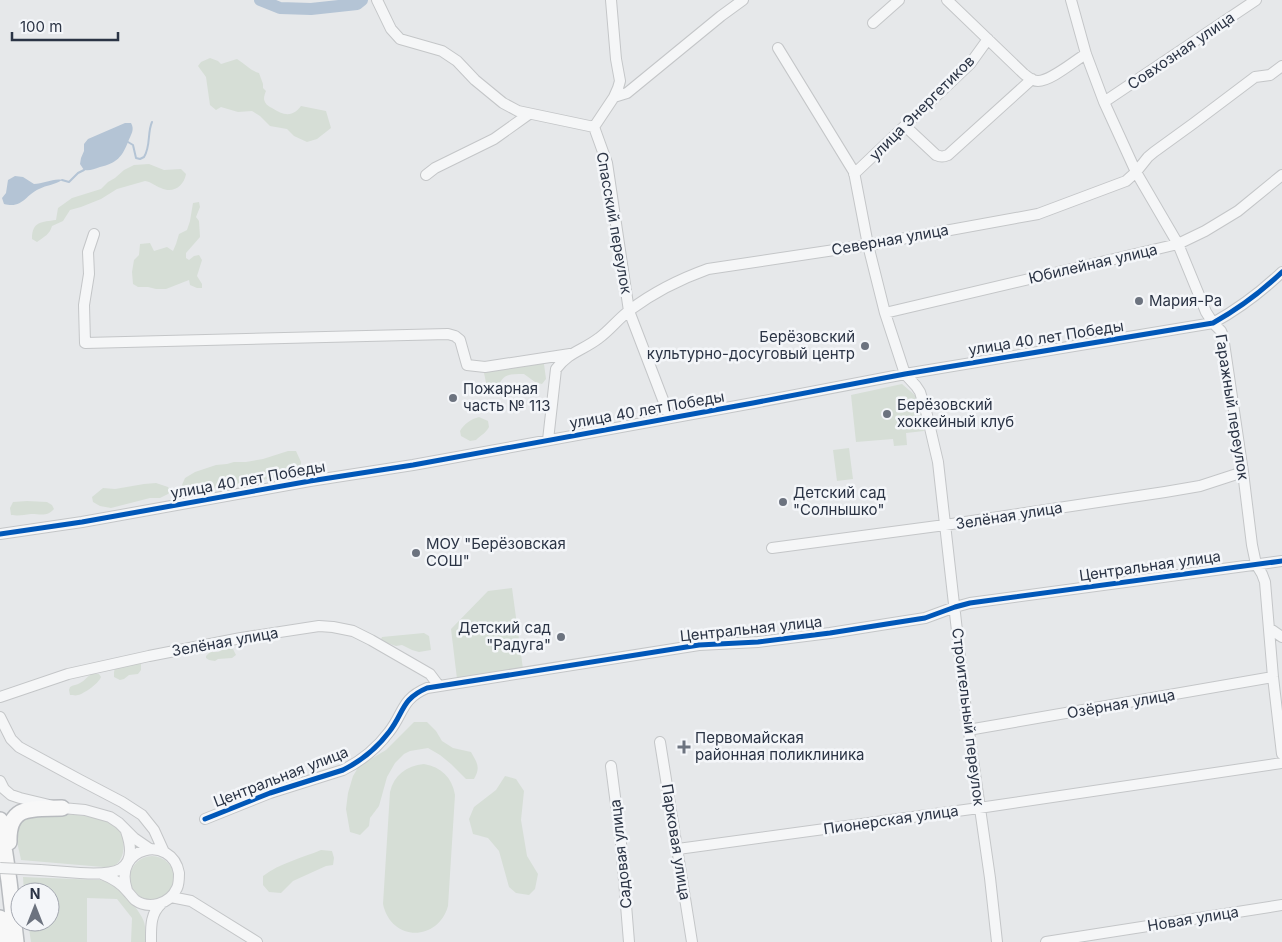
<svg xmlns="http://www.w3.org/2000/svg" width="1282" height="942" font-family="Inter,sans-serif">
	<style>
		.green { fill: #d6ded6 }
		.water { fill: #b4c4d5 }
		.lines { fill: none; stroke-linecap: round; stroke-linejoin: round }
		.stream { stroke: #b4c4d5; stroke-width: 2 }
		.river { stroke: #b4c4d5; stroke-width: 12 }
		.minor-casing { stroke: #c4c6c8; stroke-width: 12 }
		.highway-casing { stroke: #b8bbbf; stroke-width: 18 }
		.minor { stroke: #f5f6f7; stroke-width: 10 }
		.highway { stroke: #f8f8f8; stroke-width: 15 }
		.minor-bridge-casing { stroke: #c4c6c8; stroke-width: 12; stroke-linecap: butt }
		.minor-bridge { stroke: #f5f6f7; stroke-width: 10 }
		.cycleway-casing { stroke: #f4f6f9; stroke-width: 8 }
		.cycleway { stroke: #0057b8; stroke-width: 5 }
		.poi-dot { fill: #6c737f; stroke: #f4f6f9; stroke-width: 2 }
		.labels { text-anchor: middle; stroke-width: 5; stroke-linejoin: round; paint-order: stroke }
		.street-label { font-size: 15px; fill: #2b3445; stroke: #f4f6f9 }
		.poi-label { font-size: 15px; fill: #2b3445; stroke: #f4f6f9; text-anchor: start }
	</style>
	<rect width="100%" height="100%" fill="#e6e8ea"/>
	<path class="green" d="M210 58 218 61 221 64 237 59C245 64 251 71 259 73L263 84V88L266 91C265 93 264 96 264 99 265 104 268 106 272 108 283 115 292 118 301 106L326 111 331 128 317 139 307 142 294 136 287 129 270 126 260 116 252 111 238 112 221 107 216 110 210 105 206 77 198 66 201 62Z
		M149 164 164 170 181 169 186 174C184 186 173 194 161 188 155 186 152 182 145 181L117 189 101 199 81 207 70 210 63 221 52 226C50 234 44 237 37 242L32 239C32 221 42 222 56 220L58 208 72 198 101 189 108 182 115 178 124 170 134 165Z
		M199 202 200 207 196 217 199 221 200 237 186 253V258L189 260 194 256 199 255 202 260 197 276 202 284V288H197L190 285 189 280 166 289H156L148 287H138L133 284 132 272 134 260 139 255 140 244 150 243 154 251 167 247 173 251 176 244 179 234 187 230 190 221 193 203Z
		M542 363 544 364 546 379 542 384 535 382 524 374C505 374 502 374 496 394L490 396 488 392 484 373 491 370Z
		M902 384 917 397 924 431 906 433 907 445 894 446 893 439 856 442 851 395Z
		M479 417 488 421 489 427C486 433 481 435 476 440L470 441 461 436 460 431C464 424 471 419 479 417Z
		M849 448 853 479 837 481 833 450Z
		M288 451H296L301 462V473L201 491H187L182 485 185 478 195 472 216 465 227 464 234 462H246L263 459Z
		M156 483 168 487 171 491 168 494 160 498H150L111 508 100 506 93 502 92 497 103 488 115 489 144 484Z
		M27 501 47 502 52 505 54 509C47 517 41 514 31 514 23 515 20 516 11 515L10 508 13 502Z
		M512 588 523 669 457 679 451 629 488 591Z
		M424 633 429 636 431 650 419 652 412 650 402 645 396 646 390 644 382 643 380 641 382 637Z
		M227 648 233 649 236 655 232 658 218 659 215 661 209 660 206 658V656L210 652H218Z
		M132 664H141V670L138 674 129 675 124 679 120 680 114 677V672L115 668Z
		M92 674H99L101 677C99 683 84 694 78 695 75 696 73 695 70 695L69 690 70 687C73 685 77 685 80 683 85 681 87 676 92 674Z
		M414 722H427L436 731 442 741 453 748 471 752C477 763 481 767 474 779H466L451 764 440 755 428 748 410 751 404 754 395 763 387 777 379 806 370 818 369 826 360 835 350 832 346 809 348 793 353 776 359 766 386 750Z
		M424 764C441 767 452 777 455 795L448 906C438 942 391 942 383 904L390 792C394 775 406 766 424 764Z
		M505 776 516 779 524 791 521 820 527 856 538 874 535 889 529 895 516 893 509 887 499 851 488 838 473 834 469 819 474 807 496 790Z
		M65 814C80 815 99 817 112 824 123 831 126 844 122 856 120 860 119 863 115 865 111 867 107 867 103 867L21 860C20 853 17 845 17 837 16 810 47 815 65 814Z
		M321 850 332 851 334 858 333 865 326 866 293 881 281 893 269 892 263 885V876C280 863 302 858 321 850Z
		M130 878a22 22 0 1 1 44 0a22 22 0 1 1-44 0Z
		M23 877 100 880C103 881 105 881 108 882 119 887 141 911 144 922 146 928 145 936 145 942H131L132 918 117 899 87 898V942H31L28 922H50V892H24Z"/>
	<path class="water" d="M125 123H131C135 130 131 134 128 142 122 157 117 163 100 167 94 169 90 171 84 170L80 164 81 158 84 151V144L88 139Z
		M15 176 23 177 34 184C43 184 54 178 62 180 54 185 47 185 39 189 25 195 23 209 4 204L2 198 6 193 8 180Z"/>
	<g class="lines">
		<path class="stream" d="M128 142 133 145 136 158 140 159 144 157C151 146 147 133 152 122
			M62 180 69 182 78 173 84 170"/>
		<path class="river" d="M260 0 280 8 311 9 357 4 362 0"/>
		<defs>
			<path id="minor" d="M377 0 391 29 400 39 442 51 457 61 475 80 503 103 518 111 594 127
				M947 0 1024 74C1028 77 1032 81 1038 81 1051 81 1074 61 1086 54
				M1071 0 1086 54 1104 102 1136 172 1178 244 1206 312 1213 323 1221 331 1223 336 1243 472 1252 545 1256 564 1262 574 1265 582 1273 677 1282 754
				M873 23 899 0
				M778 48 854 172 868 245 885 313 905 374 916 386 920 392 927 415 938 462 966 711 990 878 997 942
				M614 97 627 93 721 16 743 0
				M1104 102 1256 0
				M905 126 936 155C941 157 943 157 948 155L1032 79
				M594 127 607 163 629 311 670 418
				M594 127 614 97 618 88 620 81 616 59 611 0
				M854 174 970 64 988 39
				M426 175 435 168 494 139 529 114
				M94 234 88 252 89 274 84 305 85 343 448 334 455 336 460 340 467 365 485 367 570 354
				M885 313 1178 244 1205 231 1238 211 1282 175
				M548 440 556 369C570 351 582 351 599 338 610 330 619 318 630 310 654 292 680 279 708 269L868 245 1038 214 1126 181 1136 172 1148 157 1154 152 1194 123 1255 77 1270 75 1282 66
				M0 534 82 522 310 481 413 465 753 403 905 374 1213 323C1240 308 1260 293 1282 272
				M772 548 945 525 1165 492 1200 486 1243 472
				M1269 628 1282 637
				M0 697 68 674 149 656 241 638 319 626 333 627 353 631 371 640 430 674 439 686
				M0 717 11 739 19 747 80 780 122 802 142 815 154 830 164 852
				M968 730 1273 677
				M660 742 692 942
				M611 766 621 843 629 942
				M0 781 4 789 11 795 20 798 62 808 85 810 110 817 119 823 134 838 150 849
				M205 819 270 793 343 770C361 761 377 748 389 732 404 713 401 699 427 688L699 645 758 642 830 633 893 623 925 618 955 607 970 603 1282 561
				M678 849 979 808 1282 763
				M40 870C53 871 67 872 80 873 112 875 141 874 126 831
				M102 874C112 878 121 883 127 891 130 894 132 897 135 900 149 910 170 904 177 888 179 884 179 878 179 873 172 834 112 846 127 890
				M171 897 191 901 257 942
				M151 942C151 928 150 914 161 904
				M1046 942 1282 905"/>
			<path id="highway" d="M0 820 9 881 16 942
				M9 842C8 804 32 809 62 808
				M0 918 3 942"/>
		</defs>
		<use href="#minor" class="minor-casing"/>
		<use href="#highway" class="highway-casing"/>
		<use href="#minor" class="minor"/>
		<use href="#highway" class="highway"/>
		<defs>
			<path id="minor-bridge" d="M0 868 40 870"/>
		</defs>
		<use href="#minor-bridge" class="minor-bridge-casing"/>
		<use href="#minor-bridge" class="minor-bridge"/>
		<defs>
			<path id="cycleway" d="M0 534 82 522 310 481 413 465 753 403 905 374 1213 323C1240 308 1260 293 1282 272
				M205 819 270 793 343 770C361 761 377 748 389 732 404 713 401 699 427 688L699 645 758 642 830 633 893 623 925 618 955 607 970 603 1282 561"/>
		</defs>
		<use href="#cycleway" class="cycleway-casing"/>
		<use href="#cycleway" class="cycleway"/>
	</g>
	<g class="poi-dot">
		<circle cx="1139" cy="301" r="5"/>
		<circle cx="865" cy="346" r="5"/>
		<circle cx="453" cy="398" r="5"/>
		<circle cx="887" cy="414" r="5"/>
		<circle cx="783" cy="502" r="5"/>
		<circle cx="416" cy="553" r="5"/>
		<circle cx="561" cy="637" r="5"/>
		<path d="M681.5 739.5h5v5h5v5h-5v5h-5v-5h-5v-5h5z"/>
	</g>
	<g class="labels">
		<g class="street-label">
			<text transform="translate(1181 51) rotate(-34)" y="5">Совхозная улица</text>
			<text transform="translate(922 108) rotate(-45)" y="5">улица Энергетиков</text>
			<text transform="translate(614 223) rotate(80)" y="5">Спасский переулок</text>
			<text transform="translate(890 240) rotate(-10)" y="5">Северная улица</text>
			<text transform="translate(1093 264) rotate(-13)" y="5">Юбилейная улица</text>
			<text transform="translate(1046 338) rotate(-9)" y="5">улица 40 лет Победы</text>
			<text transform="translate(1232 407) rotate(81)" y="5">Гаражный переулок</text>
			<text transform="translate(647 410) rotate(-10)" y="5">улица 40 лет Победы</text>
			<text transform="translate(248 480) rotate(-10)" y="5">улица 40 лет Победы</text>
			<text transform="translate(1009 516) rotate(-9)" y="5">Зелёная улица</text>
			<text transform="translate(1150 566) rotate(-8)" y="5">Центральная улица</text>
			<text transform="translate(751 629) rotate(-6)" y="5">Центральная улица</text>
			<text transform="translate(225 642) rotate(-10)" y="5">Зелёная улица</text>
			<text transform="translate(1121 704) rotate(-10)" y="5">Озёрная улица</text>
			<text transform="translate(968 717) rotate(83)" y="5">Строительный переулок</text>
			<text transform="translate(281 777) rotate(-21)" y="5">Центральная улица</text>
			<text transform="translate(891 820) rotate(-8)" y="5">Пионерская улица</text>
			<text transform="translate(676 842) rotate(81)" y="5">Парковая улица</text>
			<text transform="translate(621 854) rotate(-96)" y="5">Садовая улица</text>
			<text transform="translate(1193 919) rotate(-9)" y="5">Новая улица</text>
		</g>
		<g class="poi-label">
			<text x="1149" y="306">Мария-Ра</text>
			<text x="855" y="342" text-anchor="end">Берёзовский<tspan x="855" dy="17">культурно-досуговый центр</tspan></text>
			<text x="463" y="394">Пожарная<tspan x="463" dy="17">часть № 113</tspan></text>
			<text x="897" y="410">Берёзовский<tspan x="897" dy="17">хоккейный клуб</tspan></text>
			<text x="793" y="498">Детский сад<tspan x="793" dy="17">"Солнышко"</tspan></text>
			<text x="426" y="549">МОУ "Берёзовская<tspan x="426" dy="17">СОШ"</tspan></text>
			<text x="551" y="633" text-anchor="end">Детский сад<tspan x="551" dy="17">"Радуга"</tspan></text>
			<text x="695" y="743">Первомайская<tspan x="695" dy="17">районная поликлиника</tspan></text>
		</g>
	</g>
	<g transform="translate(35 907)"><circle r="24" fill="#f4f6f9" stroke="#a4a8b1"/>
	<path d="M0-4L9 19L0 12L-9 19Z" fill="#6c737f"/>
	<text y="-8" font-size="14" font-weight="bold" text-anchor="middle" fill="#2b3445">N</text>
	</g>
	<path d="M12 32v8h106v-8" fill="none" stroke="#2b3445" stroke-width="2.5"/>
	<text x="20" y="32" font-size="15" fill="#2b3445" stroke="#f4f6f9" stroke-width="4" paint-order="stroke">100 m</text>
</svg>
